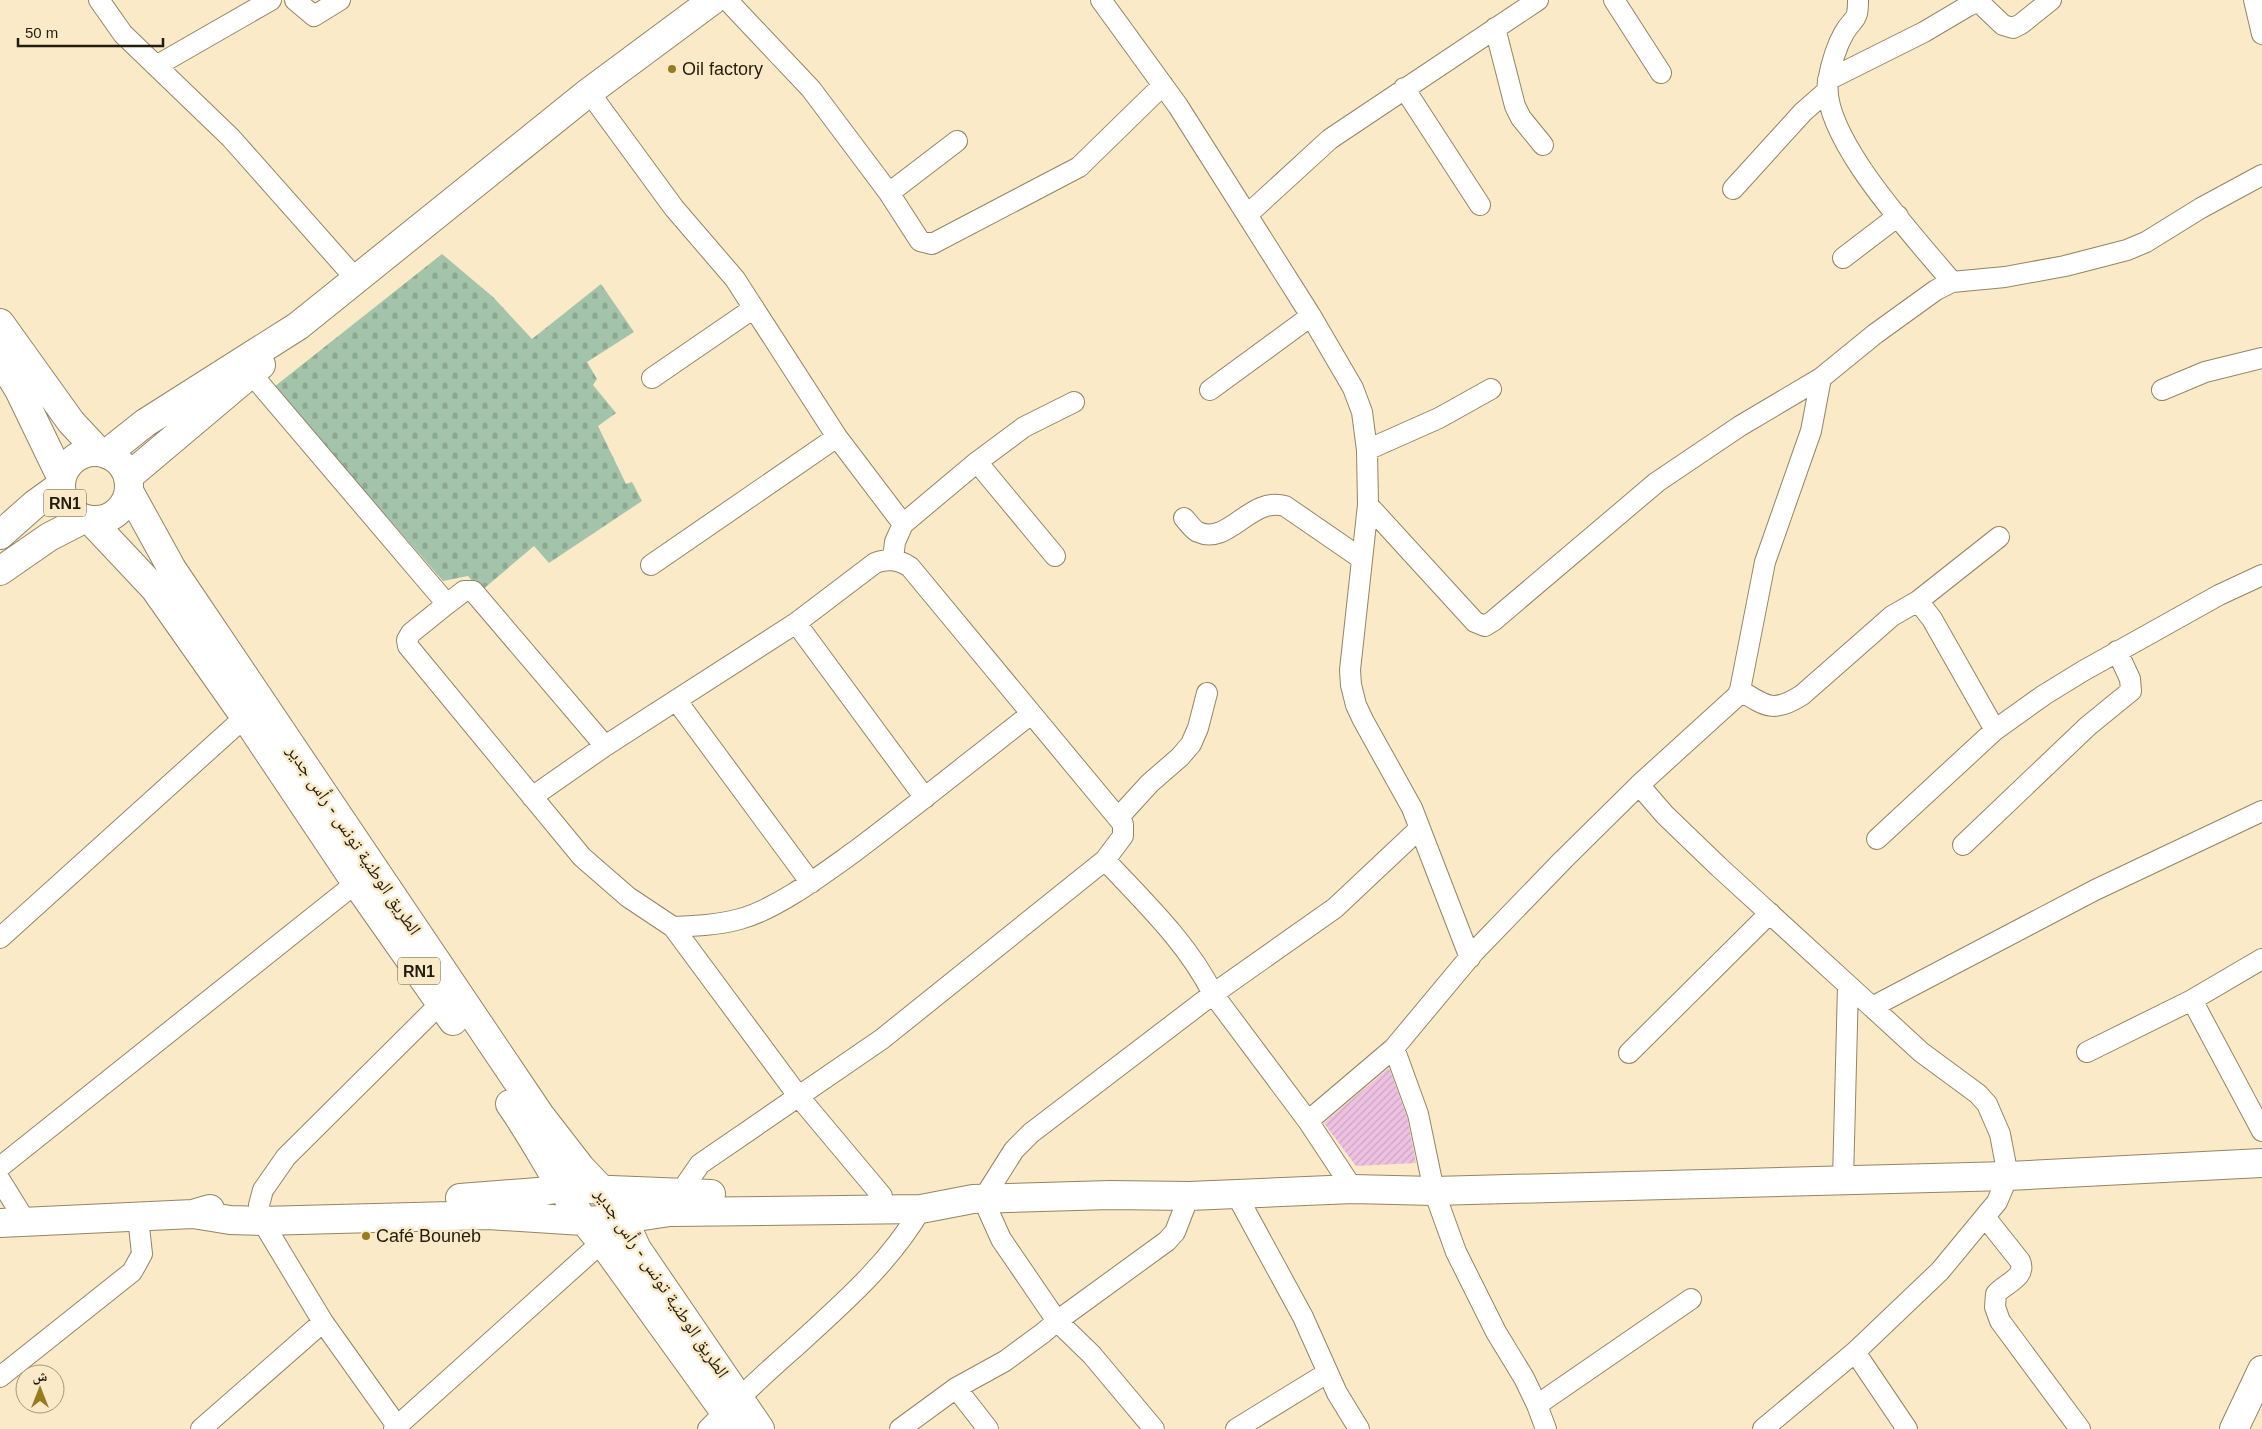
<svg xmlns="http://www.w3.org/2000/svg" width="2262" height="1429" font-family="Helvetica,'Noto Naskh Arabic',sans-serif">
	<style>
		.cemetery { fill: url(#cemetery-stones) }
		.building { fill: url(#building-hatch) }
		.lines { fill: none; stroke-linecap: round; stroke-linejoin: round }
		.street-casing { stroke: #948565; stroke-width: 22 }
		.secondary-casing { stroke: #948565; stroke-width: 30 }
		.primary-casing { stroke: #948565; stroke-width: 30 }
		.street { stroke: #fff; stroke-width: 20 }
		.secondary { stroke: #fff; stroke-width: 28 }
		.primary { stroke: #fff; stroke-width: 28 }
		.poi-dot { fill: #977b23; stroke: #faeac7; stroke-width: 2 }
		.labels { text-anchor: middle; stroke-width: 5; stroke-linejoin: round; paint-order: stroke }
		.shield { fill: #faeac7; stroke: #645a47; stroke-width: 1 }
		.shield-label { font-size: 16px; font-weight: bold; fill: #231d10 }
		.poi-label { font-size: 18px; fill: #231d10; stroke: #faeac7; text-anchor: start }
		.street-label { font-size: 18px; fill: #231d10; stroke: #faeac7 }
	</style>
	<defs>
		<pattern id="cemetery-stones" width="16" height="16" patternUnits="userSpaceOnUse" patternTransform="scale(1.25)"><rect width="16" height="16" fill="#a3c4aa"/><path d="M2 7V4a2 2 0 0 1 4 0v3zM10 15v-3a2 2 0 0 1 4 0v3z" fill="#8ca891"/></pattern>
		<pattern id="building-hatch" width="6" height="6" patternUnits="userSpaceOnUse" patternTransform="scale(1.25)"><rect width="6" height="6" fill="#eec1e3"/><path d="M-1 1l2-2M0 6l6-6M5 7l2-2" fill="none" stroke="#cca5c2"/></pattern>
	</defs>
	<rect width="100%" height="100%" fill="#faeac7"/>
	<path class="cemetery" d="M442 254 493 297 532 339 601 284 634 332 587 362 597 379 593 385 616 413 598 426 626 484 632 482 642 501 549 563 534 546 481 591 468 576 443 581 274 387Z"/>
	<path class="building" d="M1389 1068 1407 1117 1416 1163 1356 1166 1324 1123Z"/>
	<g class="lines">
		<defs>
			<path id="street" d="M99 0 123 34 231 138 356 279
				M295 0 314 16 340 0
				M727 0 811 89 889 193 920 241 932 244 1079 167 1163 85
				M1101 0 1178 106 1311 316 1353 388 1362 412 1367 450 1368 505 1350 670 1351 685 1356 705 1363 720 1412 808 1470 958
				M1614 0 1661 73
				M1858 0C1858 23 1854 16 1844 33 1836 47 1831 65 1828 81 1820 137 1917 239 1952 282
				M2254 0 2262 34
				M1495 28 1515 106 1521 118 1543 145
				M156 66 271 0
				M1828 80 1924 32 1968 6 1974 3 1981 4 2003 25 2013 28 2021 24 2051 0
				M1404 88 1480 205
				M589 92 674 208 735 279 837 437 903 524 895 542 893 559
				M1733 189 1803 112 1827 91
				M889 193 957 141
				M1247 215 1330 139 1538 0
				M1843 258 1898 216
				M243 364 447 604 411 633 407 640 408 646 582 857 628 897 673 927
				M652 378 754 308
				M1210 390 1311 316
				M2162 390 2205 372 2262 358
				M1367 450 1439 418 1491 389
				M977 462 1055 556
				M1368 505 1475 622 1485 626 1493 621 1657 482 1740 426 1821 378
				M1184 518C1188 522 1193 530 1198 532 1229 546 1250 496 1285 506L1362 559
				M903 524 977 462 1024 427 1074 402
				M651 565 837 437
				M1918 601 1999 537
				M447 604 464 591H473L605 746 532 797
				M796 623 925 798
				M1740 690C1766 707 1774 713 1802 695L1892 616 1918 601 1932 619 1995 730
				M676 700 811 883
				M605 746 796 623 875 563C888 558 899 559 910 567L1123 824V836L1105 860C1143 901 1188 943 1213 994L1308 1121 1353 1189
				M1639 785 1665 815 1719 867 1872 1007
				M1118 818 1150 783 1180 757 1191 744 1198 728 1207 693
				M1877 839 1995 730 2044 695 2083 671 2219 595 2262 575
				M1963 845 2088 726 2131 691 2130 679 2117 651
				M0 938 245 717
				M2192 1000 2262 1131
				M1394 1048 1418 1114 1434 1191 1456 1252 1496 1332 1524 1378 1537 1405 1546 1429
				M2087 1052 2192 1000 2262 959
				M1629 1053 1770 913
				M1308 1121 1394 1048 1474 952 1563 860 1639 785 1737 696 1740 690 1765 562 1811 431 1821 378 1875 334 1936 290 1952 282 2005 277 2065 266 2127 250 2146 242 2201 208 2262 175
				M0 1167 356 883
				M0 1180 26 1222
				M1843 1180 1848 986
				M680 1193 700 1164 882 1039 1105 860
				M1236 1194 1303 1317 1337 1393 1359 1429
				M882 1196 799 1097 673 927C695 926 718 925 740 919 777 909 823 874 854 852 914 807 972 760 1031 714
				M1985 1217 2020 1261C2027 1278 2005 1283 1996 1294L1995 1307 2000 1321 2080 1429
				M1855 1352 1907 1429
				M0 1377 132 1272 142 1254 138 1217
				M956 1388 988 1429
				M1537 1405 1691 1299
				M397 1426 323 1322 262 1221 259 1205 263 1190 286 1157 441 1003
				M201 1429 323 1322
				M394 1429 602 1242
				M708 1429C736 1401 764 1374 794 1348 841 1305 889 1264 921 1209
				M900 1429 956 1388 1005 1361 1043 1333 1057 1321 1167 1241 1175 1232 1189 1196
				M1154 1429 1092 1355 1057 1321 1001 1239 983 1199 1014 1150 1031 1133 1213 994 1335 908 1419 829
				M1236 1429 1327 1373
				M1763 1429 1855 1352 1940 1271 1997 1202 2008 1176 2000 1134 1987 1104 1978 1094 1921 1052 1872 1007 2095 890 2262 811"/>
			<path id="secondary" d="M106 454 145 423 298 326 589 92 713 0
				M128 477 261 365
				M0 535 35 504 60 486
				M0 571 49 537 84 519
				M460 1198 538 1192 561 1188 711 1194
				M193 1214 230 1220 262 1221 488 1215 583 1221 623 1219 670 1212 921 1209 973 1199 1110 1195 1189 1196 1353 1189 1434 1191 2008 1176 2262 1163
				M0 1223 193 1214 210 1209
				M2234 1429 2262 1370"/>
			<path id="primary" d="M0 323 71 422 99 452
				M0 359 19 390 61 477
				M61 486a34 34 0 1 1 68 0a34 34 0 1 1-68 0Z
				M129 491 172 569 540 1115 581 1168 601 1189 623 1219 637 1249 760 1429
				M91 521 155 589 245 717 356 883 453 1021
				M510 1104C542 1149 564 1201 602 1242L737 1429"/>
		</defs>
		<use href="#street" class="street-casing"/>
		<use href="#secondary" class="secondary-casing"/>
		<use href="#primary" class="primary-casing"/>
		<use href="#street" class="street"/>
		<use href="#secondary" class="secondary"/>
		<use href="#primary" class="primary"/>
	</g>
	<g class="poi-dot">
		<circle cx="672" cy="69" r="5"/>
		<circle cx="366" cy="1236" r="5"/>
	</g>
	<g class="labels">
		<g class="shield">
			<rect x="44" y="489.5" width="42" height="27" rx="4"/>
			<rect x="398" y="957.5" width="42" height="27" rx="4"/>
		</g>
		<g class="shield-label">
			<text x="65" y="509">RN1</text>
			<text x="419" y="977">RN1</text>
		</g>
		<g class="poi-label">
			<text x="682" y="75">Oil factory</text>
			<text x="376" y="1242">Café Bouneb</text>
		</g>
		<g class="street-label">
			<text transform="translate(354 840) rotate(56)" y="6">الطريق الوطنية تونس - رأس جدير</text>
			<text transform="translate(662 1283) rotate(56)" y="6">الطريق الوطنية تونس - رأس جدير</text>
		</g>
	</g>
	<g transform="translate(40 1389)"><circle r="24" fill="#faeac7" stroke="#a4987e"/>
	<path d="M0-4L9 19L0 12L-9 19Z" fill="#977b23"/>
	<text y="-8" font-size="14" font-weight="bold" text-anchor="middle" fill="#231d10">ش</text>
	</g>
	<path d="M18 38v8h145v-8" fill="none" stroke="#231d10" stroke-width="2.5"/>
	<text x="25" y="38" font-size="15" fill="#231d10" stroke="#faeac7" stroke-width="4" paint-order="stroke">50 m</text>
</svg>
